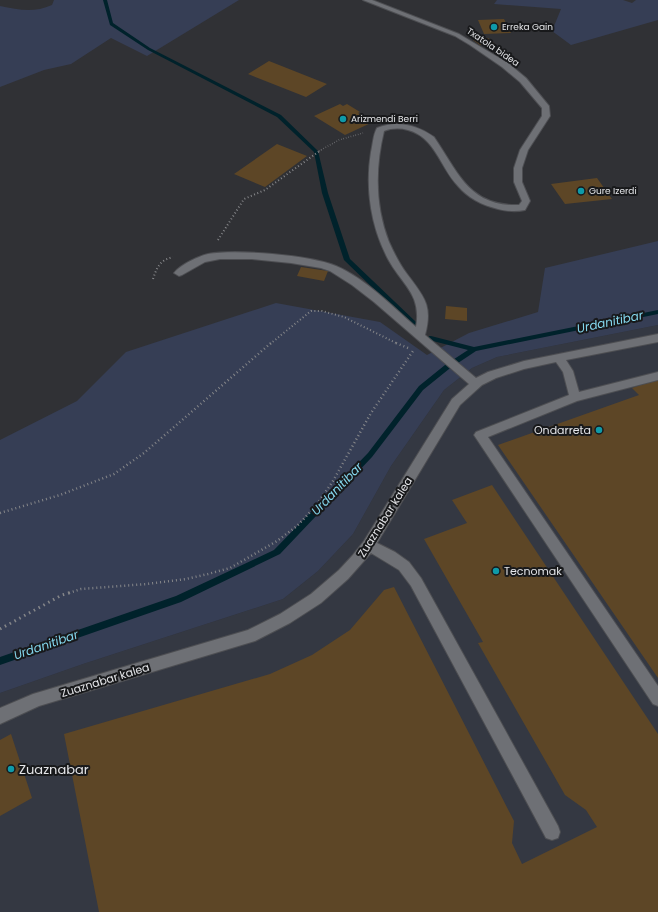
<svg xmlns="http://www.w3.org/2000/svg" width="658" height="912" font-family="Poppins,sans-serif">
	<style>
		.built { fill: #343842 }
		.green { fill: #363e55 }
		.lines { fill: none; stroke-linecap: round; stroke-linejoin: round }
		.stream { fill: #00222b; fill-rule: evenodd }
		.building { fill: #5d4626 }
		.minor-casing { stroke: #4d4e52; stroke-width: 2 }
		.path-far3 { stroke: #858689; stroke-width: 1.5; stroke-dasharray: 0.5 2; stroke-linecap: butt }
		.path-far2 { stroke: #858689; stroke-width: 2; stroke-dasharray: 1 2.5; stroke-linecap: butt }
		.path-far1 { stroke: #858689; stroke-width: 2.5; stroke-dasharray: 1 3; stroke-linecap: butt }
		.path { stroke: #858689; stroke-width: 3; stroke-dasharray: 1.5 4; stroke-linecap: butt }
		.minor { fill: #6e7075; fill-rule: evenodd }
		.culture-dot { fill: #0f9aa8; stroke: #18191b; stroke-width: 1.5 }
		.labels { text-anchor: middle; stroke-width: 4; stroke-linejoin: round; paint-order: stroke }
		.far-poi-label { font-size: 9px; fill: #e4e5e8; stroke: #18191b; text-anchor: start }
		.far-street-label { font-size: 9px; fill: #e4e5e8; stroke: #18191b }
		.poi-label { font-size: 11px; fill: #e4e5e8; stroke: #18191b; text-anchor: end }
		.street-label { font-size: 11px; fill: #e4e5e8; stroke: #18191b }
		.water-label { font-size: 12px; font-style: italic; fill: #84d7ed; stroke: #18191b }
		.near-poi-label { font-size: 13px; fill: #e4e5e8; stroke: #18191b; text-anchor: start }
	</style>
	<rect width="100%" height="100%" fill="#303135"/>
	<path class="built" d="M658 325V912H0V693L83 664 283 599 318 571 353 534 391 466 444 390 472 368 497 357Z"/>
	<path class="green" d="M54 0H239L147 56 111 38 71 64 44 70 0 87V6C19 10 34 13 52 5Z
		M497 0H623L632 3 636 0H658V20L571 45 552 31 561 9 494 4Z
		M658 241V325L497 357 472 368 444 390 391 466 353 534 318 571 283 599 83 664 0 693V440L77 401 126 352 276 303 380 322 427 355 469 333 538 312 545 268Z"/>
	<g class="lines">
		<path class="stream" d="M103 0H107L113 23 150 48 281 115 318 151 328 193 350 259 416 322 417 324 416 326H412L344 260 322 193 314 152 277 117 148 50 110 25Z
			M658 310V314L476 351 449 369 423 390 372 457 280 554 181 602 0 665V657L176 596 274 550 368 453 419 386 445 365 468 350 429 340 428 338 429 336H431L474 347Z"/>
	</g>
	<path class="building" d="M504 19 511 33 484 34 478 20Z
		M488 38 495 44 480 45 473 40Z
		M269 61 327 84 306 97 248 74Z
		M340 104 343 106 347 104 360 112 358 113 373 122 345 135 314 116Z
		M277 144 307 156 265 187 234 174Z
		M597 178 612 199 565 204 551 184Z
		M301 267 328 271 324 281 297 276Z
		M446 306 467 308V321L445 319Z
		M658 379V678L498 445 639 395 632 388Z
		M492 485 658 734V912H99L64 734 270 674 312 655 350 630 384 590 394 587 514 821 512 843 522 864 597 827 586 810 565 795 478 643 483 642 424 539 467 523 452 500Z
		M11 734 32 798 0 816V740Z"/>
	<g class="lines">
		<defs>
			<path id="minor" d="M363 0H372L459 34 474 43 508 63 526 78 549 106 550 116 528 150 522 168V182L530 201 525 210C516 212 506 211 498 209 482 205 468 198 458 186 440 167 435 137 408 130 400 128 392 128 384 131 375 168 375 206 389 242 394 253 400 265 407 274 424 297 433 305 425 335L476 378 488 372 524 361 658 334V342L566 360 573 371 579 392 658 372V380L577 401 488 437 658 686V706L653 704 474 435 476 432 569 395 563 372 556 362 524 369 496 378 482 385 460 405 377 543 395 552 409 562 421 578 558 826 560 832 558 838 552 840 546 838 411 586 399 570 371 553 348 579 321 603 290 623 255 641 39 706 0 724V708L33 694 248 630 280 614 311 594 339 570 352 556 364 541 452 399 469 384 374 302 352 285 330 271 321 268 291 263 252 259H220L205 262 182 275 179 276 174 273C180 265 199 256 208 254 236 249 310 255 336 266 366 279 392 306 416 327 422 294 402 285 388 259 371 227 365 189 371 152 373 144 373 135 377 128 397 120 417 125 434 137 458 172 469 207 519 205L522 201 514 182V168L520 150 542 116V108L520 82 502 67 470 45 455 36Z"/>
		</defs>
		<use href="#minor" class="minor-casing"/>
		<path class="path-far3" d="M319 151 339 140 363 133"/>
		<path class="path-far2" d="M218 240 244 199 265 190 321 150
			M153 279C157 267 160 260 173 257
			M270 344 311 311H322L344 317 398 344"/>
		<path class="path-far1" d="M396 343 408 348
			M0 513 60 495 114 474 144 453 271 343
			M69 593 81 589 147 584 186 579 208 574 230 568 277 541 297 526 315 507 333 481 371 413 413 351"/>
		<path class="path" d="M0 629 62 595 72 592"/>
		<use href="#minor" class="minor"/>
	</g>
	<g class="culture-dot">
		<circle cx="494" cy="27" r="4"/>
		<circle cx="343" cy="119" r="4"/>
		<circle cx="581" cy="191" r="4"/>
		<circle cx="599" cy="430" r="4"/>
		<circle cx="496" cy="571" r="4"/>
		<circle cx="11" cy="769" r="4"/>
	</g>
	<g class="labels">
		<g class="far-poi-label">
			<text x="502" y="30">Erreka Gain</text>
			<text x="351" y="122">Arizmendi Berri</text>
			<text x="589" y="194">Gure Izerdi</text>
		</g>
		<g class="far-street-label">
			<text transform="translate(493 47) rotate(34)" y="3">Txatola bidea</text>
		</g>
		<g class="poi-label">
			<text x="591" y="434">Ondarreta</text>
			<text x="504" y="575" text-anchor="start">Tecnomak</text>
		</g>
		<g class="street-label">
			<text transform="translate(385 517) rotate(-58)" y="4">Zuaznabar kalea</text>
			<text transform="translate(105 680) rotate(-17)" y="4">Zuaznabar kalea</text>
		</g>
		<g class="water-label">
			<text transform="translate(610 322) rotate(-12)" y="4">Urdanitibar</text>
			<text transform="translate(337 489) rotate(-46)" y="4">Urdanitibar</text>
			<text transform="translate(46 645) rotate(-19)" y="4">Urdanitibar</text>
		</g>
		<g class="near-poi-label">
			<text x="19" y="774">Zuaznabar</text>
		</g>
	</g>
</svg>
